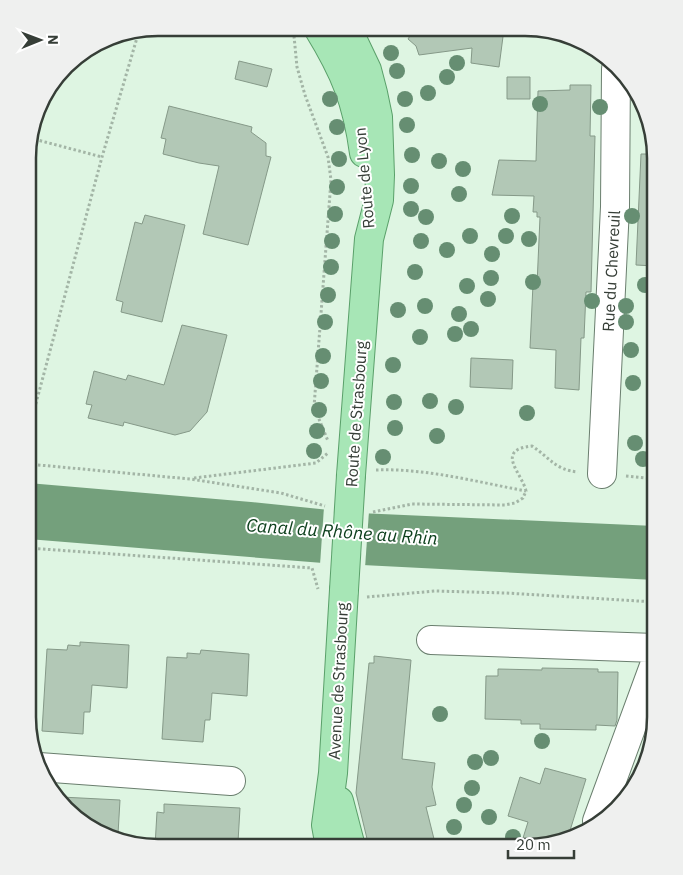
<svg xmlns="http://www.w3.org/2000/svg" width="683" height="875" font-family="'IBM Plex Sans',sans-serif">
	<style>
		.water { fill: #74a07c }
		.pier { fill: #def5e2 }
		.building { fill: #b2c8b6; stroke: #859988 }
		.lines { fill: none; stroke-linecap: round; stroke-linejoin: round }
		.minor-casing { stroke: #6a7e6e; stroke-width: 30 }
		.major-casing { stroke: #5aa06a; stroke-width: 30 }
		.path { stroke: #a3b5a6; stroke-width: 3; stroke-dasharray: 2.5 2.5; stroke-linecap: butt }
		.minor { stroke: #fff; stroke-width: 28 }
		.major { stroke: #a7e6b6; stroke-width: 28 }
		.major-bridge-casing { stroke: #5aa06a; stroke-width: 30; stroke-linecap: butt }
		.major-bridge { stroke: #a7e6b6; stroke-width: 28 }
		.tree { fill: #668e72 }
		.labels { text-anchor: middle; stroke-width: 4; stroke-linejoin: round; paint-order: stroke }
		.street-label { font-size: 16px; fill: #363e37; stroke: #fff }
		.water-label { font-size: 18px; font-style: italic; fill: #0d401d; stroke: #fff }
		.rim { fill: none; stroke: #363e37; stroke-width: 2.5 }
	</style>
	<rect width="100%" height="100%" fill="#def5e2"/>
	<path class="water" d="M28 483 251 502 359 513 655 526V580L323 563 28 539Z"/>
	<path class="pier" d="M324 507 369 511 365 568 320 565Z"/>
	<path class="building" d="M415 28 504 29 499 67 471 63 472 48 419 55 416 46 408 39Z
		M239 61 272 69 267 87 235 79Z
		M507 77H530V99H507Z
		M570 85H591L590 136H595L591 292H586L584 338H581L579 390 555 388 556 350 530 348 533 284 537 285 540 217H537V212H533L534 196 492 195 499 160 536 161 538 91 570 90Z
		M169 106 252 127 251 132 266 143V156L271 157 248 245 203 234 219 166 199 163 163 154 166 139 161 138Z
		M641 154H655L656 158 655 266 636 265Z
		M145 215 185 225 162 322 121 312 123 302 116 300 135 222 142 224Z
		M182 325 227 335 207 412 190 431 175 435 124 422 123 426 88 418 92 405 86 404 94 371 126 380 128 375 164 385Z
		M471 358 513 360 512 389 470 387Z
		M80 642 129 645 127 688 92 685 90 712H84L83 734 42 731 47 649 67 650 68 645 80 646Z
		M201 650 249 654 247 696 212 693 210 720H205L203 742 162 739 167 657 187 658V653L200 654Z
		M374 656 411 660 402 759 435 763 432 787 436 805 426 807 436 847H369L356 793 369 663H374Z
		M542 668 598 669V672H618L617 720 615 726 596 725V730L540 729V724H521V720L485 719 486 676H498V669L542 670Z
		M545 768 586 779 568 837 540 844 523 838 528 822 508 816 520 777 540 784Z
		M61 797 120 800 118 834 105 833 85 825Z
		M164 804 240 808 238 842 228 841V847L155 846 157 812 164 813Z"/>
	<g class="lines">
		<defs>
			<path id="minor" d="M602 474 615 207 616 69
				M431 640 655 648
				M39 767 231 781
				M597 821 655 663"/>
			<path id="major" d="M318 28C345 72 357 101 364 153
				M347 28 367 70 373 93 378 117 380 175 379 200 369 239 351 475
				M339 801 351 847
				M330 847 326 825 333 773 344 590"/>
		</defs>
		<use href="#minor" class="minor-casing"/>
		<use href="#major" class="major-casing"/>
		<path class="path" d="M294 36 297 67 305 95 328 157 331 180 314 407 328 441
			M30 138 102 157
			M28 433 102 157 139 31
			M28 464 190 479 281 493 325 506
			M376 470C426 468 477 482 526 491
			M626 476 655 479
			M194 478 316 463 328 453
			M373 512 412 504 505 505 515 503 523 498 526 491C522 473 494 450 532 446 549 457 555 470 578 472
			M28 548 312 568 318 589
			M367 597 435 591 506 593 655 602"/>
		<use href="#minor" class="minor"/>
		<use href="#major" class="major"/>
		<defs>
			<path id="major-bridge" d="M344 590 351 475"/>
		</defs>
		<use href="#major-bridge" class="major-bridge-casing"/>
		<use href="#major-bridge" class="major-bridge"/>
	</g>
	<g class="tree">
		<circle cx="391" cy="53" r="8"/>
		<circle cx="457" cy="63" r="8"/>
		<circle cx="397" cy="71" r="8"/>
		<circle cx="447" cy="77" r="8"/>
		<circle cx="428" cy="93" r="8"/>
		<circle cx="330" cy="99" r="8"/>
		<circle cx="405" cy="99" r="8"/>
		<circle cx="540" cy="104" r="8"/>
		<circle cx="600" cy="107" r="8"/>
		<circle cx="407" cy="125" r="8"/>
		<circle cx="337" cy="127" r="8"/>
		<circle cx="412" cy="155" r="8"/>
		<circle cx="339" cy="159" r="8"/>
		<circle cx="439" cy="161" r="8"/>
		<circle cx="463" cy="169" r="8"/>
		<circle cx="411" cy="186" r="8"/>
		<circle cx="337" cy="187" r="8"/>
		<circle cx="459" cy="194" r="8"/>
		<circle cx="411" cy="209" r="8"/>
		<circle cx="335" cy="214" r="8"/>
		<circle cx="512" cy="216" r="8"/>
		<circle cx="632" cy="216" r="8"/>
		<circle cx="426" cy="217" r="8"/>
		<circle cx="470" cy="236" r="8"/>
		<circle cx="506" cy="236" r="8"/>
		<circle cx="529" cy="239" r="8"/>
		<circle cx="332" cy="241" r="8"/>
		<circle cx="421" cy="241" r="8"/>
		<circle cx="447" cy="250" r="8"/>
		<circle cx="492" cy="254" r="8"/>
		<circle cx="331" cy="267" r="8"/>
		<circle cx="415" cy="272" r="8"/>
		<circle cx="491" cy="278" r="8"/>
		<circle cx="533" cy="282" r="8"/>
		<circle cx="645" cy="285" r="8"/>
		<circle cx="467" cy="286" r="8"/>
		<circle cx="328" cy="295" r="8"/>
		<circle cx="488" cy="299" r="8"/>
		<circle cx="592" cy="301" r="8"/>
		<circle cx="425" cy="306" r="8"/>
		<circle cx="626" cy="306" r="8"/>
		<circle cx="398" cy="310" r="8"/>
		<circle cx="459" cy="314" r="8"/>
		<circle cx="325" cy="322" r="8"/>
		<circle cx="626" cy="322" r="8"/>
		<circle cx="471" cy="329" r="8"/>
		<circle cx="455" cy="334" r="8"/>
		<circle cx="420" cy="337" r="8"/>
		<circle cx="631" cy="350" r="8"/>
		<circle cx="323" cy="356" r="8"/>
		<circle cx="393" cy="365" r="8"/>
		<circle cx="321" cy="381" r="8"/>
		<circle cx="633" cy="383" r="8"/>
		<circle cx="430" cy="401" r="8"/>
		<circle cx="394" cy="402" r="8"/>
		<circle cx="456" cy="407" r="8"/>
		<circle cx="319" cy="410" r="8"/>
		<circle cx="527" cy="413" r="8"/>
		<circle cx="395" cy="428" r="8"/>
		<circle cx="317" cy="431" r="8"/>
		<circle cx="437" cy="436" r="8"/>
		<circle cx="635" cy="443" r="8"/>
		<circle cx="314" cy="451" r="8"/>
		<circle cx="383" cy="457" r="8"/>
		<circle cx="643" cy="459" r="8"/>
		<circle cx="440" cy="714" r="8"/>
		<circle cx="542" cy="741" r="8"/>
		<circle cx="491" cy="758" r="8"/>
		<circle cx="475" cy="762" r="8"/>
		<circle cx="472" cy="788" r="8"/>
		<circle cx="464" cy="805" r="8"/>
		<circle cx="489" cy="817" r="8"/>
		<circle cx="454" cy="827" r="8"/>
		<circle cx="513" cy="837" r="8"/>
	</g>
	<g class="labels">
		<g class="street-label">
			<text transform="translate(364 178) rotate(-95)" y="6">Route de Lyon</text>
			<text transform="translate(611 271) rotate(-87)" y="6">Rue du Chevreuil</text>
			<text transform="translate(356 414) rotate(-86)" y="6">Route de Strasbourg</text>
			<text transform="translate(338 681) rotate(-87)" y="6">Avenue de Strasbourg</text>
		</g>
		<g class="water-label">
			<text transform="translate(342 532) rotate(4)" y="6">Canal du Rhône au Rhin</text>
		</g>
	</g>
	<path d="M0 0H683V875H0ZM158 36H525A122 122 0 0 1 647 158V717A122 122 0 0 1 525 839H158A122 122 0 0 1 36 717V158A122 122 0 0 1 158 36Z" fill="#eff0ef" fill-rule="evenodd"/>
	<path class="rim" d="M158 36H525A122 122 0 0 1 647 158V717A122 122 0 0 1 525 839H158A122 122 0 0 1 36 717V158A122 122 0 0 1 158 36Z"/>
	<g transform="translate(40 40) rotate(89)" stroke="#ffffff" stroke-width="4" paint-order="stroke">
	<path d="M0-4L9 19L0 12L-9 19Z" fill="#363e37"/>
	<text y="-8" font-size="14" font-weight="bold" text-anchor="middle" fill="#363e37">N</text>
	</g>
	<path d="M508 850v8h66v-8" fill="none" stroke="#363e37" stroke-width="2.5"/>
	<text x="516" y="850" font-size="15" fill="#363e37" stroke="#ffffff" stroke-width="4" paint-order="stroke">20 m</text>
</svg>
